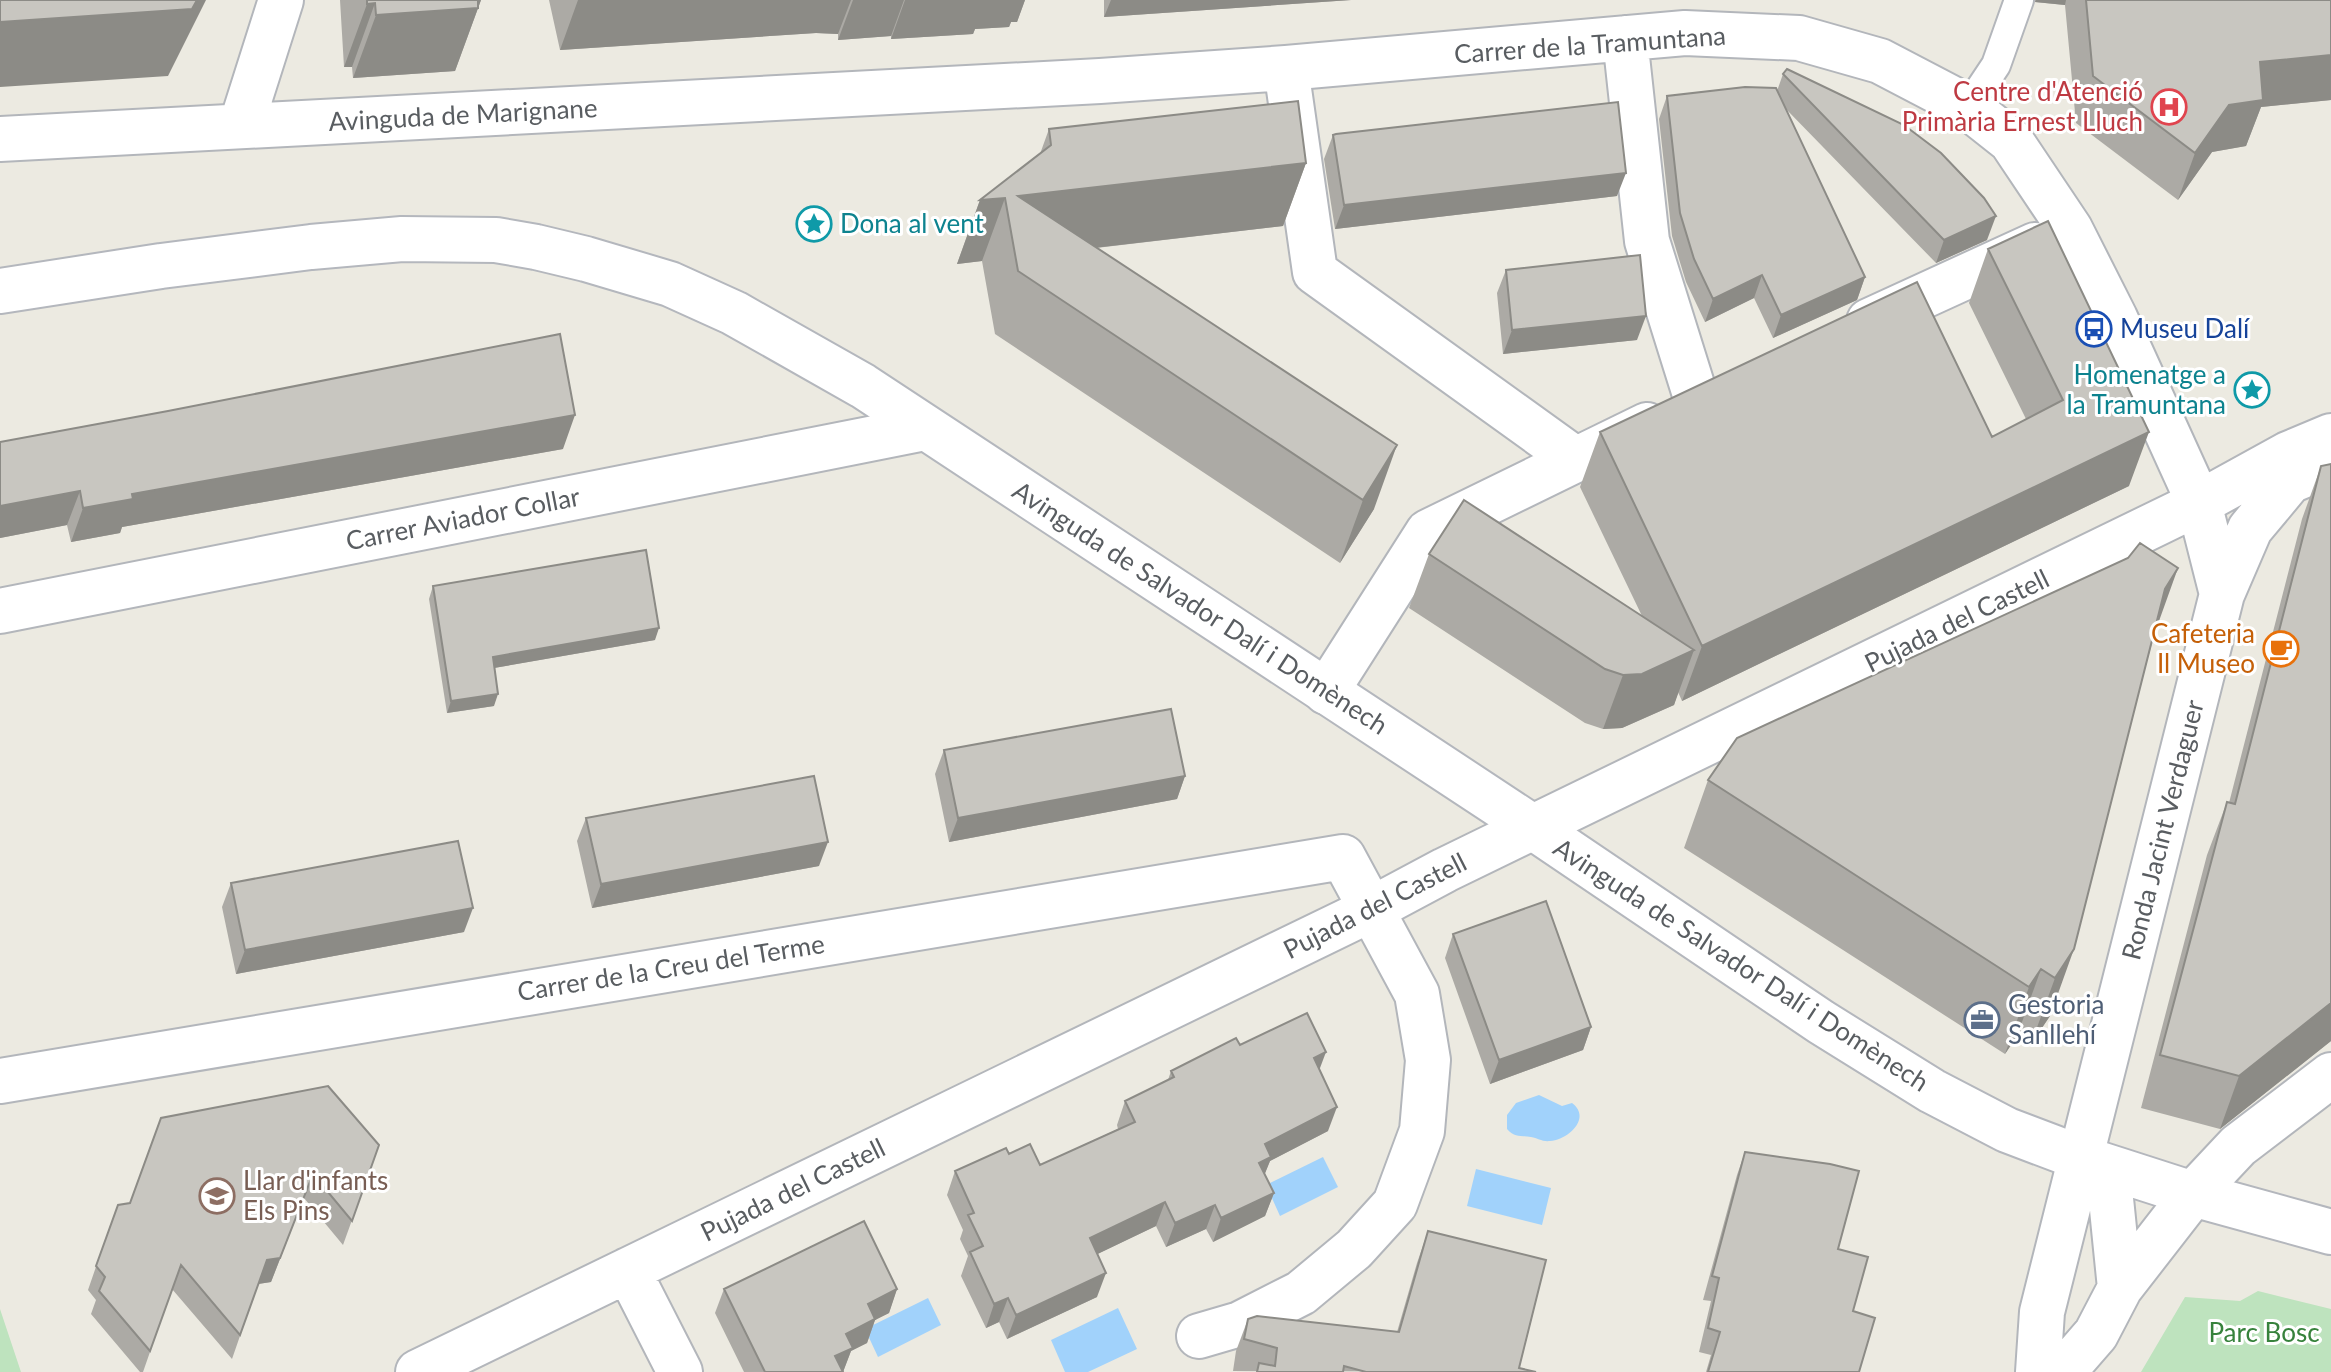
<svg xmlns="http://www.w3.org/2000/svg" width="2331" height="1372" font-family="Lato,sans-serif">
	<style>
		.green { fill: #bee3be }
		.water { fill: #a1d2fb }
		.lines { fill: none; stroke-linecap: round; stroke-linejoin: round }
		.lane-casing { stroke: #b3b6bb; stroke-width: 32 }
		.street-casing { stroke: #b3b6bb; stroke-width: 48 }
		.secondary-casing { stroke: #b4b7bd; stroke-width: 48 }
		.lane { stroke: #fff; stroke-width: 28 }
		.street { stroke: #fff; stroke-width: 44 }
		.secondary { stroke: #fff; stroke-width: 44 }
		.wall { fill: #acaaa5 }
		.shaded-wall { fill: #8c8b86 }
		.building { fill: #c8c6c0; stroke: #8c8b86; stroke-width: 2 }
		.labels { text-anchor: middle; stroke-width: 6; stroke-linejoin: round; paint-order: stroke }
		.street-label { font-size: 26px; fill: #595d61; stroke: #fff }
		.health-label { font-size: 26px; fill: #be3a42; stroke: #fff; text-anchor: end }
		.culture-label { font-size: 26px; fill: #0d838f; stroke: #fff; text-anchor: start }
		.transit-label { font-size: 26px; fill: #164399; stroke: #fff; text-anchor: start }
		.food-label { font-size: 26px; fill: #c56008; stroke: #fff; text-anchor: end }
		.service-label { font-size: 26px; fill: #4e5e75; stroke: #fff; text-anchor: start }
		.education-label { font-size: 26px; fill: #785e54; stroke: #fff; text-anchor: start }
		.park-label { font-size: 26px; fill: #37823c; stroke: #fff }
	</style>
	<rect width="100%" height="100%" fill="#eceae1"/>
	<path class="green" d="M2258 1291 2331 1309V1372H2141L2185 1297 2240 1301Z
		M0 1309 21 1372H0Z"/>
	<path class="water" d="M1539 1095 1562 1106 1572 1103C1592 1118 1568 1140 1550 1141 1542 1142 1538 1138 1531 1137 1520 1135 1515 1138 1507 1129V1115L1516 1103Z
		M1323 1157 1338 1187 1280 1216 1266 1185Z
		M1476 1169 1551 1188 1542 1225 1467 1206Z
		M928 1298 941 1325 878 1357 865 1329Z
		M1118 1308 1137 1349 1088 1372H1065L1051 1340Z"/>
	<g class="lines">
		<defs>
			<path id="lane" d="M1968 107 1996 65 2019 0"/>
			<path id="street" d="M1625 38 1647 241 1697 401
				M1286 68 1315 272 1575 459
				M241 126 281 0
				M0 139 1100 81 1286 68 1685 33 1799 38 1880 61 1968 107 2011 141 2070 229 2115 318 2199 503 2222 594 2042 1312 2038 1372
				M1869 321 2035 245
				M2222 594 2250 529 2290 481 2331 464
				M0 611 925 428
				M1326 692 1428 532 1647 425
				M0 1081 1343 857 1417 994 1428 1060 1422 1131 1395 1204 1354 1249 1301 1293 1240 1324 1199 1336
				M2081 1158 2111 1199 2120 1288
				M628 1270 680 1372
				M418 1372 1372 909 1445 870 2199 503 2288 454 2331 436
				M2063 1372 2096 1334 2120 1288 2193 1194 2238 1146 2331 1075"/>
			<path id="secondary" d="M0 291 161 266 311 247 402 239 496 240 536 247 586 259 670 284 734 313 863 386 1534 828 1821 1022 1932 1091 2007 1130 2081 1158 2193 1194 2331 1232"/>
		</defs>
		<use href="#lane" class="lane-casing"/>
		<use href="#street" class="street-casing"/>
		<use href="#secondary" class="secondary-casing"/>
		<use href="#lane" class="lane"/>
		<use href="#street" class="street"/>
		<use href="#secondary" class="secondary"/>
	</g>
	<path class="wall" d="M340 0H481L455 71 353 78 352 67H344Z
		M549 0H1025L1017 22H1011L1009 27 975 29 973 34 891 39V36L838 40V34L816 33 560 50Z
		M1104 0H1351L1104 17Z
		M2035 0H2331V100L2261 107 2246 146 2212 152 2178 200 2076 123 2065 5 2035 2Z
		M1783 74 1987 240 1936 263 1785 108 1865 277 1857 300 1773 338 1754 298 1705 322 1686 282 1672 236 1659 119 1667 96 1777 91Z
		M1049 129 1306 163 1283 226 1096 248 1374 509 1340 563 995 334 982 261 957 264 980 200 1040 154Z
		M1333 135 1617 196 1335 229 1324 159Z
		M1988 249 2129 486 1682 701 1678 692 1674 705 1622 728 1603 729 1585 723 1409 608 1429 554 1642 616 1580 487 1600 432 1992 437 2026 419 1969 303Z
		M1506 270 1637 340 1503 354 1497 293Z
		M0 442 563 449 122 527 120 533 71 542 67 525 0 538Z
		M2321 466 2331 1041 2220 1129 2141 1108 2207 855 2227 802 2229 803 2302 519Z
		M433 586 655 640 494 668V706L447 713 429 599Z
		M2154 636 2050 1016 2031 1044 2017 1036 2005 1054 1684 848 1708 780Z
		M944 750 1185 776 1177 799 949 842 935 774Z
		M586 818 819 866 592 908 577 841Z
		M231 883 464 932 236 974 222 907Z
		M1453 934 1591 1027 1583 1050 1490 1084 1445 958Z
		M1240 1045 1319 1070 1328 1131 1270 1161 1264 1175 1274 1193 1265 1216 1213 1242 1206 1229 1166 1247 1156 1226 1097 1254V1297L1007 1339 999 1322 986 1328 961 1276 968 1256 960 1239 963 1230 947 1195 955 1171 1009 1154 1040 1165 1118 1129 1117 1125 1125 1101 1168 1080 1171 1071Z
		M379 1145 343 1245 304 1198 271 1282 258 1284 232 1359 172 1289 143 1372H140L91 1314 96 1300 88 1290 109 1229Z
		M1745 1152 1838 1249 1853 1311 1859 1372H1706L1711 1355 1699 1352 1711 1301 1703 1300 1737 1175Z
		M1428 1231 1519 1368 1536 1372 1233 1371 1236 1351 1248 1319 1397 1332 1417 1263Z
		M724 1289H897L889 1313 875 1320 867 1343 851 1351 843 1372H744L715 1313Z"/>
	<path class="shaded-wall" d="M197 0H206L168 76 0 87V22Z
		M476 0H481L455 71 353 78 376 15Z
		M578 0H851L838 34 816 33 560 50Z
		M853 0H904L891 36 838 40Z
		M905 0H1025L1017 22H1011L1009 27 975 29 973 34 891 39Z
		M1111 0H1351L1104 17Z
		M2036 0H2066L2065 5 2035 2Z
		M375 3 352 67H344L367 4Z
		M2331 55V100L2261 107 2246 146 2212 152 2178 200 2195 153 2260 62Z
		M1306 163 1283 226 1016 257 1018 196Z
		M1626 173 1617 196 1335 229 1344 205Z
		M1005 198 982 261 957 264 980 200Z
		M1996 216 1987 240 1936 263 1944 240Z
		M1762 275 1754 298 1705 322 1713 299Z
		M1865 277 1857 300 1773 338 1781 315Z
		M1646 316 1637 340 1503 354 1512 330Z
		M575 415 563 449 122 527 120 533 71 542 83 508 132 494Z
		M2149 432 2129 486 1682 701 1702 646Z
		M1397 445 1374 509 1340 563 1363 500Z
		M80 491 67 525 0 538V506Z
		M2178 568 2154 635 2165 589Z
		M659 628 655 640 488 669 493 657Z
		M1694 650 1674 705 1622 728 1603 729 1623 675Z
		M498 694 494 706 447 713 451 701Z
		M1185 776 1177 799 949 842 958 818Z
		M828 842 819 866 592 908 601 884Z
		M473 908 464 932 236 974 245 950Z
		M2074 949 2050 1016 2031 1044 2055 978Z
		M2041 969 2017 1036 2005 1054 2029 987Z
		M2331 1003V1041L2220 1129 2239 1076Z
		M1591 1027 1583 1050 1490 1084 1499 1060Z
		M1326 1052 1317 1076 1314 1058Z
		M1337 1107 1328 1131 1270 1161 1262 1181 1250 1187 1265 1144Z
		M313 1174 271 1282 258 1284 267 1260Z
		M1274 1193 1265 1216 1213 1242 1221 1218Z
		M1165 1202 1156 1226 1081 1262 1090 1238Z
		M1215 1205 1206 1229 1166 1247 1175 1223Z
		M1106 1273 1097 1297 1007 1339 1016 1315Z
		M897 1289 889 1313 875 1320 867 1343 851 1351 843 1372 835 1356 846 1334 868 1304Z
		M1008 1298 999 1322 986 1328 994 1304Z"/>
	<path class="building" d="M0 0H197L192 9 0 22Z
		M367 0H478V8L376 15 375 3 367 4Z
		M2086 0H2331V55L2260 62 2263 100 2229 105 2195 153 2093 76Z
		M1787 69 1904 125 1941 153 1984 198 1996 216 1944 240 1783 74Z
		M1745 87 1776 88 1865 277 1781 315 1762 275 1713 299 1694 259 1680 213 1667 96Z
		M1298 101 1306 163 1018 196 1397 445 1363 500 1018 271 1005 198 980 200 1051 145 1049 129Z
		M1618 102 1626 173 1344 205 1333 135 1336 134Z
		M2048 221 2149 432 1702 646 1600 432 1917 282 1992 437 2063 400 1988 249Z
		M1640 255 1646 316 1512 330 1506 270Z
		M560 334 575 415 132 494 133 499 83 508 80 491 0 506V442L168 411Z
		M2331 464V1003L2239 1076 2160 1055 2227 802 2235 804 2321 466Z
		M1464 500 1694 650 1642 674 1623 675 1605 669 1429 554Z
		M2140 543 2178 568 2165 589 2074 949 2055 978 2041 969 2029 987 1708 780 1737 738 2128 558Z
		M646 550 659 628 493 657 498 694 451 701 433 586Z
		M1171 709 1185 776 958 818 944 750Z
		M814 776 828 842 601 884 586 818Z
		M458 841 473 908 245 950 231 883Z
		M1546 901 1591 1027 1499 1060 1453 934Z
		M1307 1013 1326 1052 1314 1058 1337 1107 1265 1144 1271 1157 1259 1163 1274 1193 1221 1218 1215 1205 1175 1223 1165 1202 1090 1238 1106 1273 1016 1315 1008 1298 994 1304 970 1252 983 1246 968 1215 974 1213 955 1171 1006 1148 1009 1154 1030 1144 1040 1165 1135 1122 1125 1101 1174 1077 1171 1071 1236 1038 1240 1045Z
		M328 1086 379 1145 352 1221 313 1174 280 1258 267 1260 240 1335 181 1265 150 1351 99 1291 105 1277 96 1266 118 1205 130 1203 161 1118Z
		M1745 1152 1830 1164 1859 1171 1838 1249 1868 1257 1853 1311 1875 1318 1859 1372H1708L1720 1332 1708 1328 1719 1278 1712 1276Z
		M864 1221 897 1289 868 1304 875 1319 846 1334 853 1348 835 1356 843 1372H765L724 1289Z
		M1428 1231 1546 1260 1519 1368 1536 1372H1366L1344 1366 1343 1372H1257L1259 1363 1275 1366 1277 1348 1244 1339 1248 1319 1257 1316 1399 1332Z"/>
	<defs>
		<symbol id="hospital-ring" viewBox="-11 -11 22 22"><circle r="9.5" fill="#fff" stroke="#e0444e" stroke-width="1.5"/><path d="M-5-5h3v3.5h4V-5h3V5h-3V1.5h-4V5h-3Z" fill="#e0444e"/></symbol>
		<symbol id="sight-ring" viewBox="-11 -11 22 22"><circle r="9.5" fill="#fff" stroke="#0f9aa8" stroke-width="1.5"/><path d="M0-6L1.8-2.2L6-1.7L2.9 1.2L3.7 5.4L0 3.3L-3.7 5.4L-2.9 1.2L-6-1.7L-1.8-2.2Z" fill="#0f9aa8"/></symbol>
		<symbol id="bus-ring" viewBox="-11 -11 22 22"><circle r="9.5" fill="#fff" stroke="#1a4fb4" stroke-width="1.5"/><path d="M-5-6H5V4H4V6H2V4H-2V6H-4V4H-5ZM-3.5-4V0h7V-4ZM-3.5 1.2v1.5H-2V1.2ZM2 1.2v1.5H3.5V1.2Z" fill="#1a4fb4"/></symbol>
		<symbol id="cafe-ring" viewBox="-11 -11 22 22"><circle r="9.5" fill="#fff" stroke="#e8710a" stroke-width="1.5"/><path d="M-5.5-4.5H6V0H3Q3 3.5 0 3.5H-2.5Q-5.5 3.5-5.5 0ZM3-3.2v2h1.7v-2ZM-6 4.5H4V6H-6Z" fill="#e8710a"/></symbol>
		<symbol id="office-ring" viewBox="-11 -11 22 22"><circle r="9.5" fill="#fff" stroke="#5c6f8a" stroke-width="1.5"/><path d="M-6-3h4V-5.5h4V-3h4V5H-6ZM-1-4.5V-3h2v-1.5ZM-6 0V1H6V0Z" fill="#5c6f8a"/></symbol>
		<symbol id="school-ring" viewBox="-11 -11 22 22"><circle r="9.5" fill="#fff" stroke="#8d6e63" stroke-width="1.5"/><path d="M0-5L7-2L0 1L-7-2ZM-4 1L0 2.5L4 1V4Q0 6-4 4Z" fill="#8d6e63"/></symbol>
	</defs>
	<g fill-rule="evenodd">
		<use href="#hospital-ring" x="2149" y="87" width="40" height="40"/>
		<use href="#sight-ring" x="794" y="204" width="40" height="40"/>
		<use href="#bus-ring" x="2074" y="309" width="40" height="40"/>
		<use href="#sight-ring" x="2232" y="370" width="40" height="40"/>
		<use href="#cafe-ring" x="2261" y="629" width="40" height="40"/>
		<use href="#office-ring" x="1962" y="1000" width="40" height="40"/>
		<use href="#school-ring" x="197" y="1176" width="40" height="40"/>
	</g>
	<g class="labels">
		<g class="street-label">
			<text transform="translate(1590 45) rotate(-4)" y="9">Carrer de la Tramuntana</text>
			<text transform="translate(463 115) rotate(-3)" y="9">Avinguda de Marignane</text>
			<text transform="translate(463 519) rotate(-11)" y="9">Carrer Aviador Collar</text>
			<text transform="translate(1200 608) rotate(33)" y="9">Avinguda de Salvador Dalí i Domènech</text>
			<text transform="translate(1957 621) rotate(-26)" y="9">Pujada del Castell</text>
			<text transform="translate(2163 830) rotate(-76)" y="9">Ronda Jacint Verdaguer</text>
			<text transform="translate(1375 906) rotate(-27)" y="9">Pujada del Castell</text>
			<text transform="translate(1741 965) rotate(33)" y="9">Avinguda de Salvador Dalí i Domènech</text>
			<text transform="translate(671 968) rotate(-9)" y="9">Carrer de la Creu del Terme</text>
			<text transform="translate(793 1190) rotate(-26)" y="9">Pujada del Castell</text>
		</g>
		<g class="health-label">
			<text x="2143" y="101">Centre d'Atenció<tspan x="2143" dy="30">Primària Ernest Lluch</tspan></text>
		</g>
		<g class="culture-label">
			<text x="840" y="233">Dona al vent</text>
			<text x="2226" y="384" text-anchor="end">Homenatge a<tspan x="2226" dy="30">la Tramuntana</tspan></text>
		</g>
		<g class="transit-label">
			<text x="2120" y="338">Museu Dalí</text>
		</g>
		<g class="food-label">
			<text x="2255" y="643">Cafeteria<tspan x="2255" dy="30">Il Museo</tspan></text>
		</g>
		<g class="service-label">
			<text x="2008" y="1014">Gestoria<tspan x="2008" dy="30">Sanllehí</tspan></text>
		</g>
		<g class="education-label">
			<text x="243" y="1190">Llar d'infants<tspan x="243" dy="30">Els Pins</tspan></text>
		</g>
		<g class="park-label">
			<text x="2264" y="1342">Parc Bosc</text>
		</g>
	</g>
</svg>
